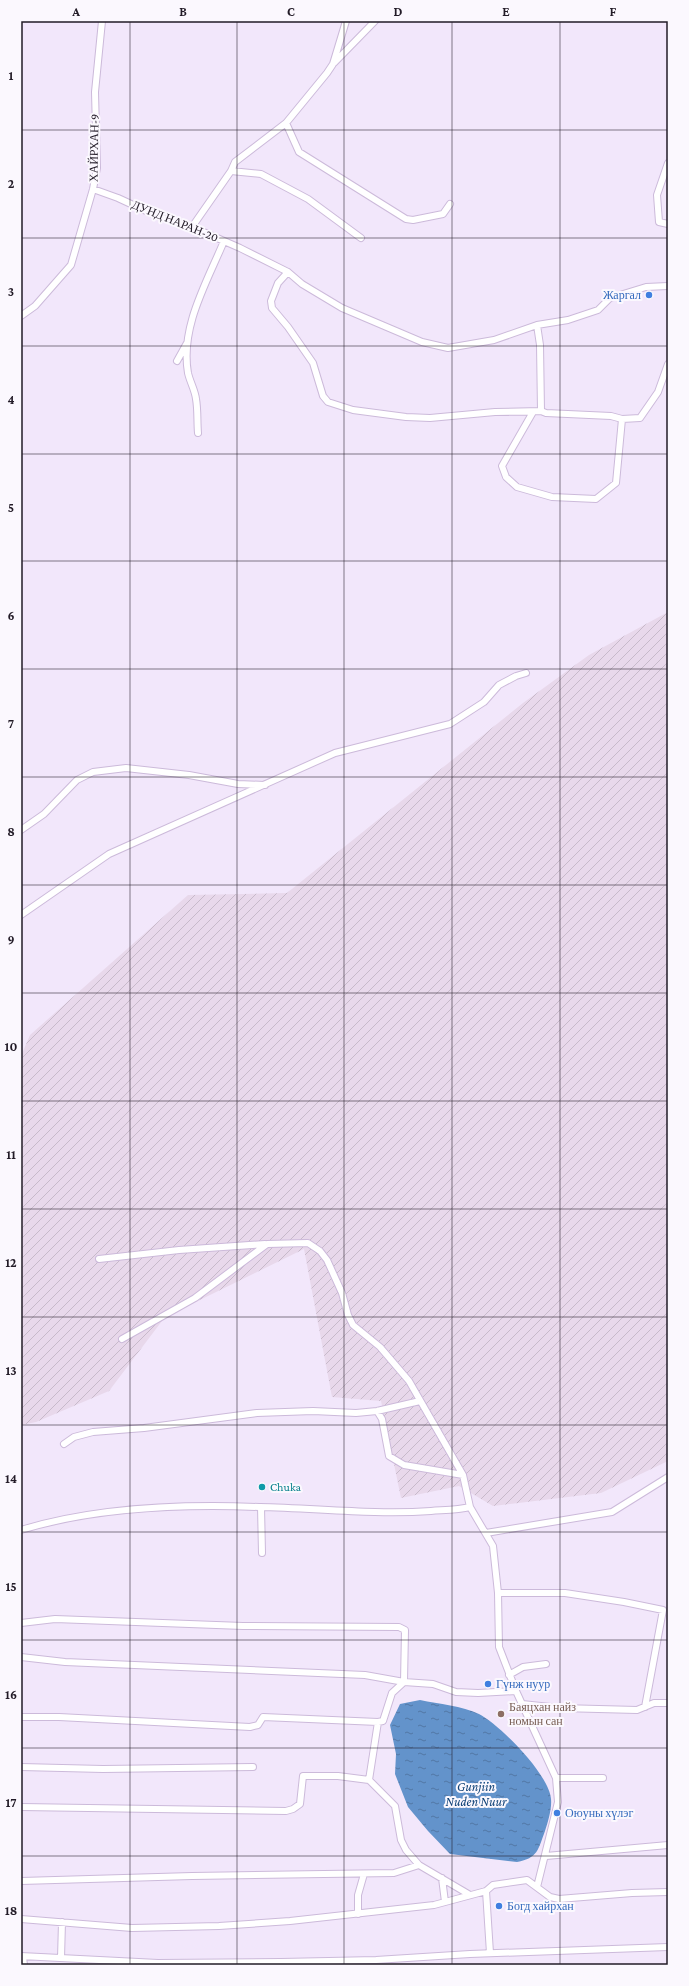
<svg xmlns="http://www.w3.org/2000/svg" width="689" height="1986" font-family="'Crimson Pro',serif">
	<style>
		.industrial { fill: url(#industrial-furrows) }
		.water { fill: url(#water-ripples) }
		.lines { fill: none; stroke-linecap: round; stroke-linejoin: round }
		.street-casing { stroke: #ccbada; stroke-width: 8 }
		.street { stroke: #fff; stroke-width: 6 }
		.grid { fill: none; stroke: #221b27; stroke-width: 1; stroke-opacity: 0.55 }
		.shop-dot { fill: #3f7fe0; stroke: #fbf8fe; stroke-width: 1.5 }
		.culture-dot { fill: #0f9aa8; stroke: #fbf8fe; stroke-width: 1.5 }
		.education-dot { fill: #8d6e63; stroke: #fbf8fe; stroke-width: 1.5 }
		.labels { text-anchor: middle; stroke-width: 4; stroke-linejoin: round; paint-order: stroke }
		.street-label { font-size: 12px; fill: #221b27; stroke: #fbf8fe }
		.shop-label { font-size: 12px; fill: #366cbe; stroke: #fbf8fe; text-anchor: start }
		.culture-label { font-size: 12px; fill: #0d838f; stroke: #fbf8fe; text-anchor: start }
		.education-label { font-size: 12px; fill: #785e54; stroke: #fbf8fe; text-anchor: start }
		.water-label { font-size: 13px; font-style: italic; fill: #114378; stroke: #fbf8fe }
		.neatline { fill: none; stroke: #221b27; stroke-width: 1.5 }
		.grid-label { font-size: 13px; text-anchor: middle; font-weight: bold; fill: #221b27 }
	</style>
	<defs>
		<pattern id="industrial-furrows" width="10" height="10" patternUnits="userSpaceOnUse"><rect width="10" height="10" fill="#e8d8eb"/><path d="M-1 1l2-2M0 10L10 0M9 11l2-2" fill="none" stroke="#c7b9ca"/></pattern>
		<pattern id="water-ripples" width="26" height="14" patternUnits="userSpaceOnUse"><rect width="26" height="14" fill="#6393cb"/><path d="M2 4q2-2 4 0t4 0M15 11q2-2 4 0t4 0" fill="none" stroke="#5177a5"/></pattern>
	</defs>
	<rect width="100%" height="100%" fill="#f2e7fb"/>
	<path class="industrial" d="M668 612V1461L601 1493 493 1506 459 1486 401 1498 381 1401 332 1397 304 1249 165 1317 109 1391 36 1422 21 1425V1056L30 1035 188 895 287 893 523 703 589 655Z"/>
	<path class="water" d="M420 1700C439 1704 462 1706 479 1714 500 1725 549 1774 551 1799 552 1809 548 1822 545 1831 538 1850 538 1858 517 1862L450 1854 428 1831 408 1807 395 1774 396 1754 390 1725 400 1704Z"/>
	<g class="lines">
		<defs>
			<path id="street" d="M334 63 375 21
				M286 123 299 152 406 219 413 220 443 214 450 204
				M668 163 657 195 659 222 668 224
				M231 171 261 174 308 199 361 238
				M93 189 118 198 157 216 192 227 240 248 288 272 302 284 342 308 422 342 448 348 494 340 537 325 568 320 598 310 610 298 646 287 668 286
				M192 227 231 171 235 162 286 123 327 73 333 64 346 21
				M288 272 278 283 271 301 272 308 288 327 313 363 323 396 328 402 353 410 406 417 430 418 495 412 541 411
				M21 316 35 306 71 265 93 189 97 168 95 92 102 21
				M537 325 540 345 541 411 546 413 611 416 622 419 640 418 658 392 668 364
				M177 361 187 343
				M533 412 502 466 506 477 517 487 552 497 596 499 616 483 622 419
				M198 433C197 422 198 410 196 399 195 390 190 382 188 373 180 327 207 282 224 241
				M21 830 44 814 77 780 93 772 126 768 189 775 238 784 265 785
				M21 915 109 854 335 753 450 724 484 702 499 685 516 676 526 673
				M99 1259 179 1250 265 1244
				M122 1339 195 1298 267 1244 308 1243 320 1251 327 1260 342 1293 348 1315 353 1325 380 1347 409 1381 463 1475 470 1507
				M377 1411 382 1419 389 1456 404 1465 463 1475
				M64 1444 74 1437 93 1432 144 1428 257 1413 313 1411 356 1413 377 1411 420 1401
				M261 1507 262 1553
				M21 1530C93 1508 183 1504 259 1507 316 1508 373 1515 431 1511 444 1510 458 1510 470 1507L493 1546 498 1593 499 1647 516 1691 556 1778 558 1802 537 1887
				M486 1533 612 1512 668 1477
				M498 1593H565L624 1602 663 1610 645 1707
				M21 1623 55 1619 243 1626 399 1627 405 1630 404 1682 433 1684 456 1692 478 1693 516 1691
				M21 1657 65 1662 365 1675 404 1682 392 1693 383 1721 378 1722 369 1780
				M509 1675 523 1667 546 1664
				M522 1704 560 1708 637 1710 654 1703H668
				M21 1717H59L250 1727 258 1725 263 1717 378 1722
				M21 1767 103 1769 253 1767
				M556 1778H603
				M21 1807 286 1811 293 1809 300 1804 303 1776H338L369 1780 395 1806 401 1840 406 1850 419 1865
				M546 1856 668 1845
				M442 1878 445 1902
				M21 1881 192 1876 394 1873 419 1865 470 1895
				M486 1891 490 1953
				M358 1914V1895L364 1874
				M21 1919 132 1928 219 1926 290 1921 434 1905 486 1891 493 1885 527 1880 550 1897 559 1899 632 1893 668 1892
				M21 1956 158 1963 281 1962 376 1960 470 1954 668 1947
				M23 1957 24 1965
				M61 1958 62 1922"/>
		</defs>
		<use href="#street" class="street-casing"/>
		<use href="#street" class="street"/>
	</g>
	<path class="grid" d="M130 21V1965M237 21V1965M344 21V1965M452 21V1965M560 21V1965M21 130H668M21 238H668M21 346H668M21 454H668M21 561H668M21 669H668M21 777H668M21 885H668M21 993H668M21 1101H668M21 1209H668M21 1317H668M21 1425H668M21 1532H668M21 1640H668M21 1748H668M21 1856H668"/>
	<g class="shop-dot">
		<circle cx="649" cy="295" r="4"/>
		<circle cx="488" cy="1684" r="4"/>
		<circle cx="557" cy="1813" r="4"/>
		<circle cx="499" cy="1906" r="4"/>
	</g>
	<circle class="culture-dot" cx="262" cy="1487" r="4"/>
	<circle class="education-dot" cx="501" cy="1714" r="4"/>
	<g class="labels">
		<g class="street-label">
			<text transform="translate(94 148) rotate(-89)" y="4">ХАЙРХАН-9</text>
			<text transform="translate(175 221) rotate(22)" y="4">ДУНД НАРАН-20</text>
		</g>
		<g class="shop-label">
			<text x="641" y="299" text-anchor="end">Жаргал</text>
			<text x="496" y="1688">Гүнж нуур</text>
			<text x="565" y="1817">Оюуны хүлэг</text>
			<text x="507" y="1910">Богд хайрхан</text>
		</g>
		<g class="culture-label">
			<text x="270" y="1491">Chuka</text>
		</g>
		<g class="education-label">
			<text x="509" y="1711">Баяцхан найз<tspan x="509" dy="14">номын сан</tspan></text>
		</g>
		<g class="water-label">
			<text x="476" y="1791">Gunjiin<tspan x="476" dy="15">Nuden Nuur</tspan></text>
		</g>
	</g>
	<rect width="689" height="1986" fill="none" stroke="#fbf8fe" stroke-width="44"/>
	<rect x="22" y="22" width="645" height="1942" class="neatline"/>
	<g class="grid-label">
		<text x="76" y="16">A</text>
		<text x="183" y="16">B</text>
		<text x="291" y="16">C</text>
		<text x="398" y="16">D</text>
		<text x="506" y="16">E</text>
		<text x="613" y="16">F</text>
		<text x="11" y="80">1</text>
		<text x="11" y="188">2</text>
		<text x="11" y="296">3</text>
		<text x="11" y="404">4</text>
		<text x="11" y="512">5</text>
		<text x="11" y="620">6</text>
		<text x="11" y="728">7</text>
		<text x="11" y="836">8</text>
		<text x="11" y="944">9</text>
		<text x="11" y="1051">10</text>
		<text x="11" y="1159">11</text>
		<text x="11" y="1267">12</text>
		<text x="11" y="1375">13</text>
		<text x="11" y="1483">14</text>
		<text x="11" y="1591">15</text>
		<text x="11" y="1699">16</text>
		<text x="11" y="1807">17</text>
		<text x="11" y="1915">18</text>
	</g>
</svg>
